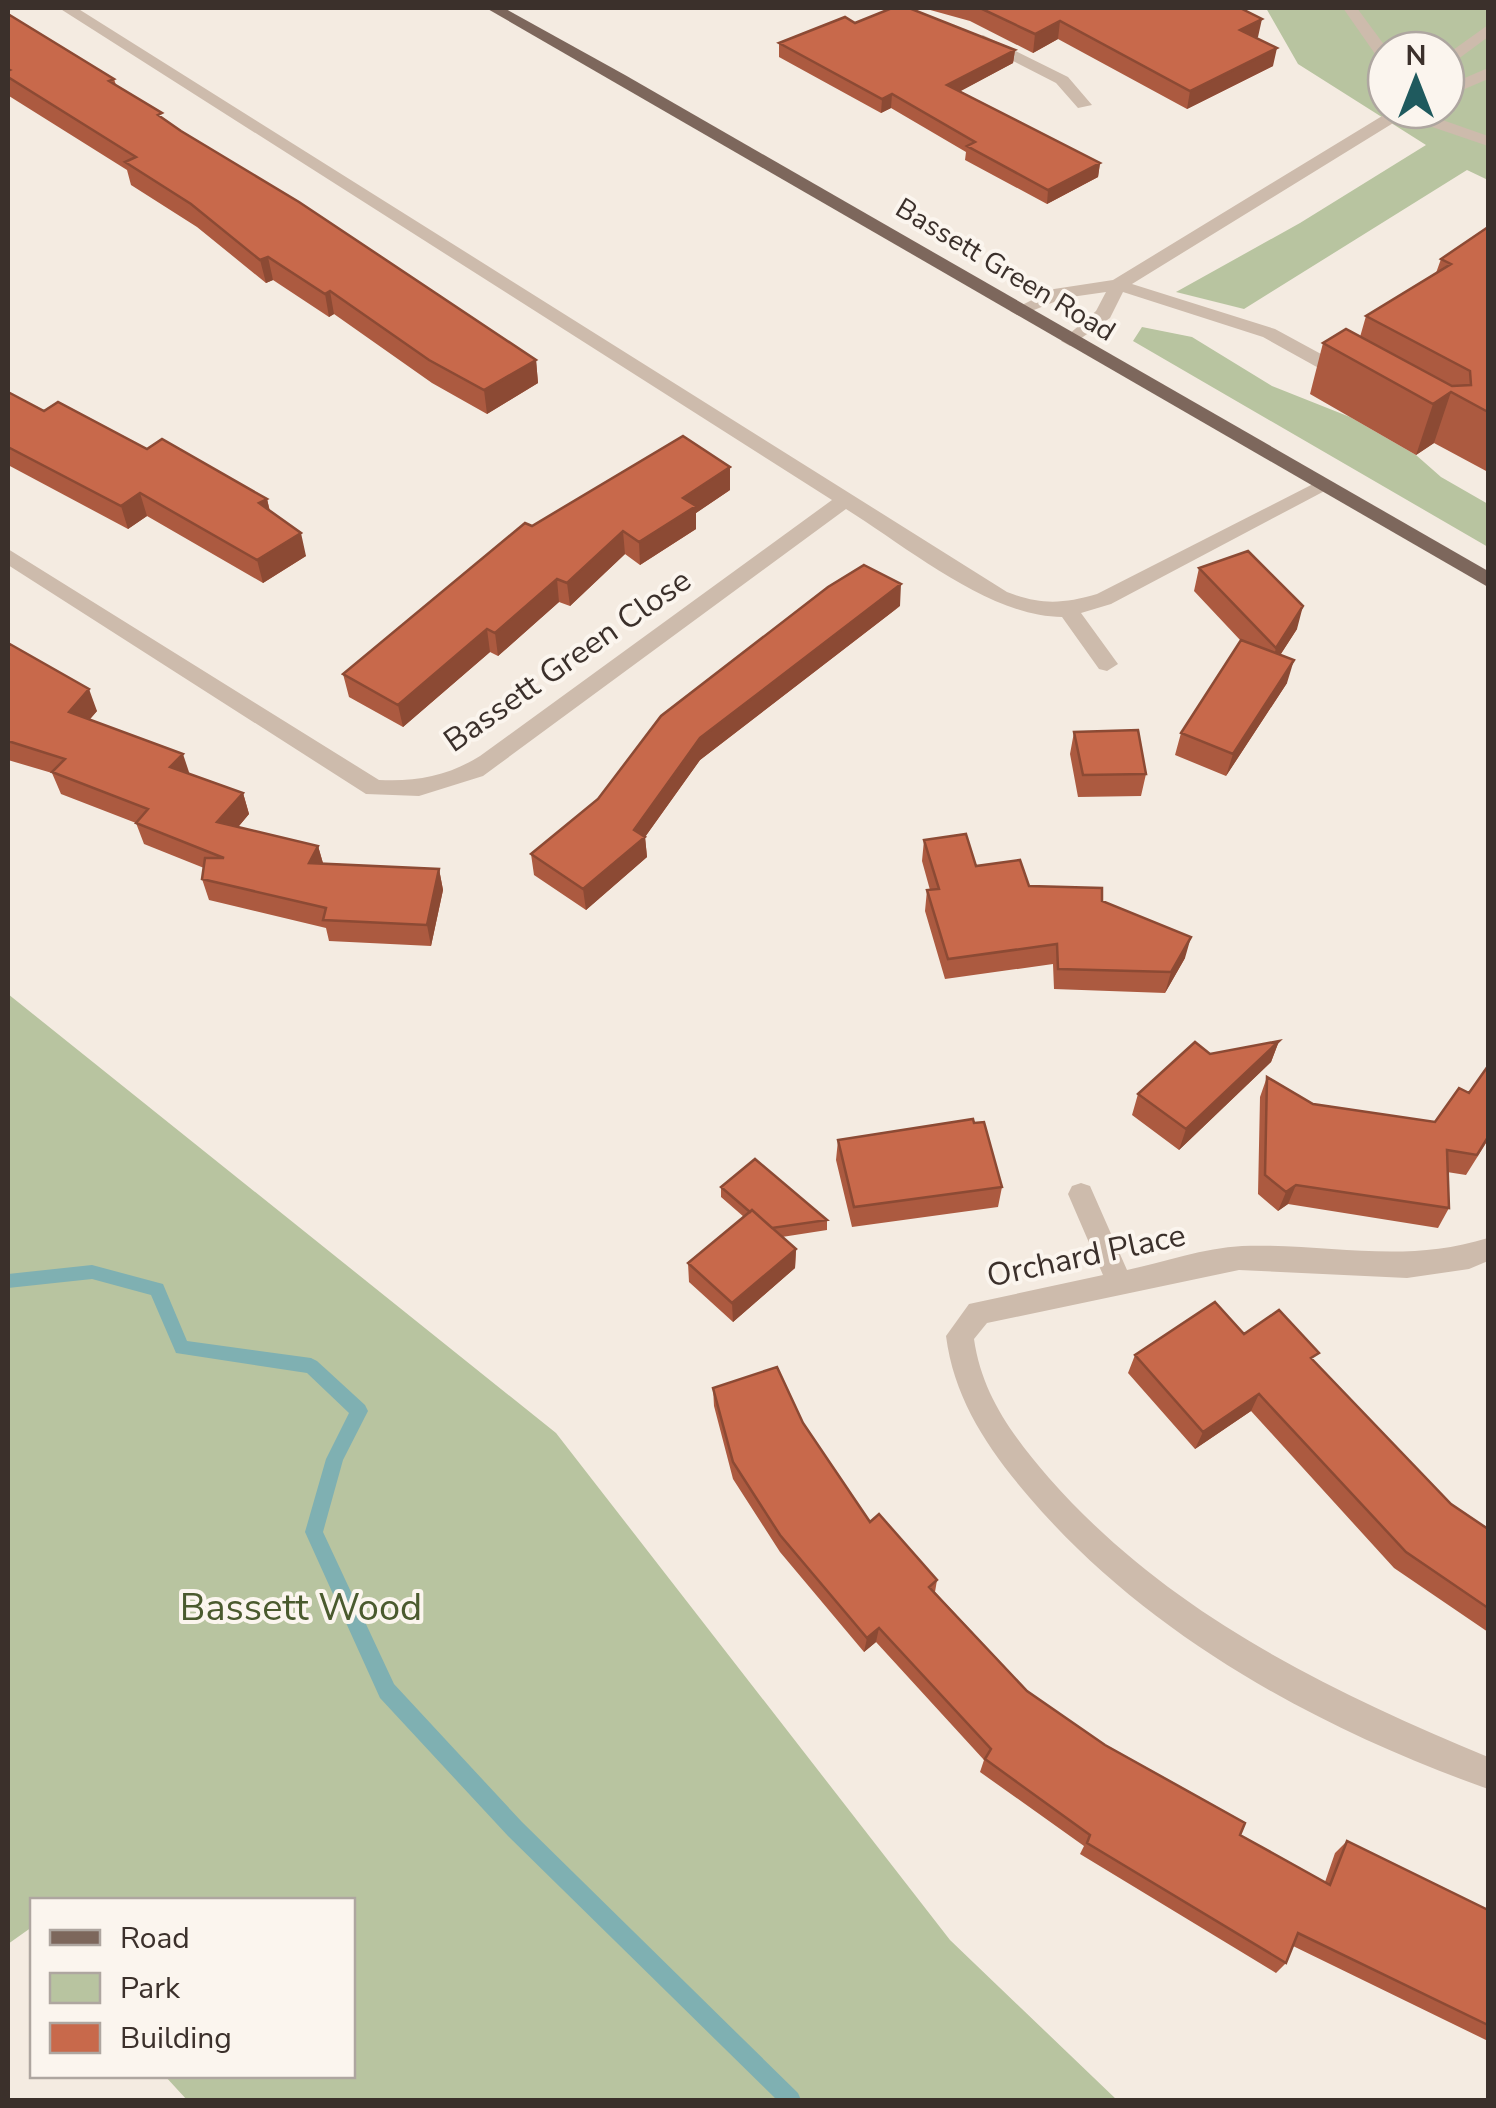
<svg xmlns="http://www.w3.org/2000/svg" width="1496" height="2108" font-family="'Nunito Sans',sans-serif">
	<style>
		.green { fill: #b8c4a0; fill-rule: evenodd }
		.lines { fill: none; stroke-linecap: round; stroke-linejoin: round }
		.stream { fill: #7fb0b2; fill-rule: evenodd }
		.service { fill: #cdbbac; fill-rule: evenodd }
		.minor { fill: #cdbbac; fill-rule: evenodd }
		.primary { fill: #7d675c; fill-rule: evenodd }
		.wall { fill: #ac5a40 }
		.shaded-wall { fill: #8c4a34 }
		.building { fill: #c8694b; stroke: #8c4a34; stroke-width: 2.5 }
		.labels { text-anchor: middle; stroke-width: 8; stroke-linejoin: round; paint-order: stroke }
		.far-street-label { font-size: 28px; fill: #3b302b; stroke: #fbf5ee }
		.street-label { font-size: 32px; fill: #3b302b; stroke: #fbf5ee }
		.near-park-label { font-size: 38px; fill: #4a5a2e; stroke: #fbf5ee }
	</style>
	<rect width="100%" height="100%" fill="#f4ebe1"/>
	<path class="green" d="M1266 8H1488V180L1467 170 1244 309 1176 292 1300 223 1426 145 1298 64ZM1386 50H1446V110H1386Z
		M1142 327 1192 337 1272 386 1350 417 1416 455 1441 477 1488 504V547L1133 341Z
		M8 994 556 1433 950 1940 1117 2100H187L165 2076H352V1900H32V1927L8 1944Z"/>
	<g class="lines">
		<path class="stream" d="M92 1265 163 1284 187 1341 311 1358 317 1361 365 1405 368 1411 343 1460 323 1532 394 1684 522 1822 798 2093 801 2100H777L508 1836 380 1698 305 1532 326 1459 349 1413 307 1373 176 1353 151 1295 92 1279 8 1288V1274Z"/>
		<path class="service" d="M1343 8H1357L1388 50 1386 63 1380 61Z
			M1488 25V37L1446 68V55Z
			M1488 68V79L1446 97V86Z
			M1392 110H1414L1488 136V146L1403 117 1132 284 1275 329 1356 373V381H1342L1263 337 1123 292 1110 318 1070 346 1061 341 1096 311 1106 292 1064 298 1019 316 1010 311 1054 289 1113 280Z"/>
		<path class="minor" d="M59 8H77L1007 592C1040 605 1063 604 1097 594L1317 482 1324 480 1334 486 1111 604 1081 613 1118 664 1107 671 1099 669 1062 617C990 617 907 547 846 509L483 776 419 796 366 794 8 565V549L379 780C416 782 448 776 480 756L832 500Z
			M983 35 1068 77 1092 105 1078 108 1056 83 978 43 975 40Z
			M1081 1183 1090 1186 1127 1270C1164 1262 1204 1248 1242 1246 1330 1243 1401 1265 1488 1238V1261L1469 1269 1407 1278 1239 1270 987 1323 974 1339C982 1395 1013 1436 1049 1478 1168 1613 1325 1689 1488 1757V1789C1317 1728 1148 1636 1029 1497 988 1449 954 1399 946 1336L969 1304 1103 1275 1068 1194 1072 1186Z"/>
		<path class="primary" d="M486 8H504L625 75 1488 571V587Z"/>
	</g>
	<path class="wall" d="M923 8H1240L1258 37 1256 38 1273 66 1187 109 1058 39 1033 53 970 21Z
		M8 14 114 79 116 85 181 131 536 360 538 383 487 414 432 383 334 314 329 317 273 280 266 283 197 227 131 185 127 170 9 96 8 92Z
		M855 23 1015 50 1013 63 960 91 1100 163 1098 177 1047 204 965 160 966 152 891 108 881 113 779 57V43Z
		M1488 227V472L1434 443 1416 455 1310 394 1323 343 1360 337 1366 316 1436 273 1441 259Z
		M8 392 44 411 147 449 267 499 270 511 306 556 263 583 147 516 128 529 8 465Z
		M730 490 696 513V529L640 565 625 554 570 606 559 602 498 656 490 652 403 727 349 697 343 674 532 526Z
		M1199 568 1297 629 1280 655 1287 683 1226 776 1175 755 1181 733 1241 641 1194 591Z
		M900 606 700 760 645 837 647 857 586 910 534 875 531 854Z
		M8 643 97 711 90 719 189 774 243 793 249 814 238 827 318 846 323 863 439 869 443 890 431 946 329 941 326 928 209 900 202 879 204 868 144 844 136 823 61 794 52 773 8 760Z
		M1074 732 1146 774 1141 796 1078 797 1070 754Z
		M924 840 976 866 1029 886 1102 901 1185 958 1165 993 1054 989 1053 964 945 979 925 911 927 890H930L922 861Z
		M1279 1041 1271 1062 1179 1150 1132 1115 1138 1094 1210 1054Z
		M1267 1077 1313 1104 1435 1122 1469 1093 1488 1140 1466 1175 1447 1172 1449 1208 1438 1228 1288 1204 1278 1211 1258 1194 1260 1097Z
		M838 1140 1002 1187 998 1207 852 1227 836 1160Z
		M721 1187 827 1220V1230L782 1237 796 1249 795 1268 733 1322 689 1282 688 1263 744 1217 721 1197Z
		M1244 1334 1314 1361 1451 1504 1488 1529V1632L1394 1568 1251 1411 1195 1449 1128 1373 1135 1355Z
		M713 1388 803 1423 870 1522 937 1580 935 1592 1027 1691 1105 1745 1240 1835 1325 1882 1335 1853 1347 1841 1488 1910V2041L1293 1946 1286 1963 1276 1973 1080 1854 1084 1846 980 1772 984 1760 876 1642 864 1652 780 1552 733 1479 714 1406Z"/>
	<path class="shaded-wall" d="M1262 19 1258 37 1236 48 1240 30Z
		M1060 21 1058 39 1033 53 1035 34Z
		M1277 48 1273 66 1187 109 1190 91Z
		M1015 50 1013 63 946 99 947 85Z
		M892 94 891 108 881 113 882 99Z
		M1100 163 1098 177 1047 204 1048 190Z
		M268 257 273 280 266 283 260 260Z
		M330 291 334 314 329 317 325 294Z
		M536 360 538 383 487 414 484 390Z
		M1451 392 1434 443 1416 455 1433 404Z
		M730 467V490L696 513V529L640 565 639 542 683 498Z
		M140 493 147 516 128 529 121 506Z
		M267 499 272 522 259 503Z
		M623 531 625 554 570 606 567 583Z
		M301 533 306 556 263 583 257 560Z
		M557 579 559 602 498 656 495 633Z
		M901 584 900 606 700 760 645 837 647 857 586 910 583 889 700 738Z
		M1303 606 1297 629 1270 671 1276 648Z
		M487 629 490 652 403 727 398 705Z
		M1294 660 1287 683 1226 776 1233 754Z
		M89 689 97 711 78 733 69 712Z
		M183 754 190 775 170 767Z
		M243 793 249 814 224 844 217 822Z
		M318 846 324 867 309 863Z
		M439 869 443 890 431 946 427 925Z
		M1191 937 1185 958 1165 993 1171 972Z
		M1279 1041 1271 1062 1179 1150 1186 1129Z
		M1296 1185 1288 1204 1278 1211 1286 1192Z
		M796 1249 795 1268 733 1322 732 1303Z
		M1259 1394 1251 1411 1195 1449 1203 1432Z
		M879 1628 876 1642 864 1652 867 1638Z"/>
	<path class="building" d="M892 8H909L1015 50 947 85 1100 163 1048 190 967 146 975 142 892 94 882 99 779 43 845 17 855 23Z
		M980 8H1240L1262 19 1240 30 1277 48 1190 91 1060 21 1035 34Z
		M8 14 114 79 109 81 162 113 158 115 181 131 299 202 536 360 484 390 429 360 330 291 325 294 268 257 260 260 191 204 125 162 136 157 8 77V71L10 70 8 69Z
		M1488 227V412L1451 392 1433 404 1323 343 1346 329 1452 386 1471 385 1470 371 1366 316 1451 264 1441 259Z
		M8 392 44 411 58 402 147 449 162 439 267 499 259 503 301 533 257 560 140 493 121 506 8 447Z
		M683 436 730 467 683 498 696 506 639 542 623 531 567 583 557 579 495 633 487 629 398 705 343 674 525 523 532 526Z
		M1248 551 1303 606 1276 648 1199 568Z
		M864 565 901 584 700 738 634 830 645 837 583 889 531 854 598 799 661 716 828 587Z
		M1241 640 1294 660 1233 754 1181 733Z
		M8 643 89 689 69 712 183 754 170 767 243 793 217 822 318 846 309 863 439 869 427 925 323 920 326 908 202 879 205 858H224L136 823 148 809 52 772 65 759 8 741Z
		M1138 730 1146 774 1083 775 1074 732Z
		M966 834 976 866 1020 860 1029 886 1102 888V901L1191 937 1171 972 1058 969 1057 944 948 959 927 890 939 889 924 840Z
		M1279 1041 1186 1129 1138 1094 1195 1042 1210 1054Z
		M1488 1066V1137L1477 1155 1447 1150 1449 1208 1296 1185 1286 1192 1265 1175 1267 1077 1313 1104 1435 1122 1459 1088 1469 1093Z
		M973 1119 974 1123 984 1122 1002 1187 854 1207 838 1140Z
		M755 1159 827 1220 772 1228 752 1210 750 1212 721 1187Z
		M752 1210 796 1249 732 1303 688 1263Z
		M1215 1302 1244 1334 1279 1310 1319 1353 1311 1358 1451 1504 1488 1529V1608L1406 1552 1259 1394 1203 1432 1135 1355Z
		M777 1367 803 1423 870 1522 879 1514 937 1580 929 1587 1027 1691 1105 1745 1245 1823 1240 1835 1330 1885 1347 1841 1488 1910V2025L1298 1933 1286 1963 1087 1843 1090 1835 985 1759 991 1749 879 1628 867 1638 780 1535 733 1462 713 1388Z"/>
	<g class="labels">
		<g class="far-street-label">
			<text transform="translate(1006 269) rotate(31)" y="10">Bassett Green Road</text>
		</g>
		<g class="street-label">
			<text transform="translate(567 660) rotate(-35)" y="11">Bassett Green Close</text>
			<text transform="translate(1086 1255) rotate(-12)" y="11">Orchard Place</text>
		</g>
		<g class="near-park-label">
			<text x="301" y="1620">Bassett Wood</text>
		</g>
	</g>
	<rect width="1496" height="2108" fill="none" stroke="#3b302b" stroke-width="20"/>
	<rect x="30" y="1898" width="325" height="180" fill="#fbf5ee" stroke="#aea6a0" stroke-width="2.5"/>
	<rect x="50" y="1930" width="50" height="15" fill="#7d675c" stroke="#aea6a0" stroke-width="2.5"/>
	<text x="120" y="1948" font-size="30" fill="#3b302b">Road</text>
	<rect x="50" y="1973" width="50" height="30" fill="#b8c4a0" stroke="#aea6a0" stroke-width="2.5"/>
	<text x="120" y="1998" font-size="30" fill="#3b302b">Park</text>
	<rect x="50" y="2023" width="50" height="30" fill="#c8694b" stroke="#aea6a0" stroke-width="2.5"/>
	<text x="120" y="2048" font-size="30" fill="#3b302b">Building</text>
	<g transform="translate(1416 80)"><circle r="48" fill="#fbf5ee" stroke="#aea6a0" stroke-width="2.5"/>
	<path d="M0-8L18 38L0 25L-18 38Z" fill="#1f5a5e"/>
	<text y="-15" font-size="28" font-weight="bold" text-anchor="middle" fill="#3b302b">N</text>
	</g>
</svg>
